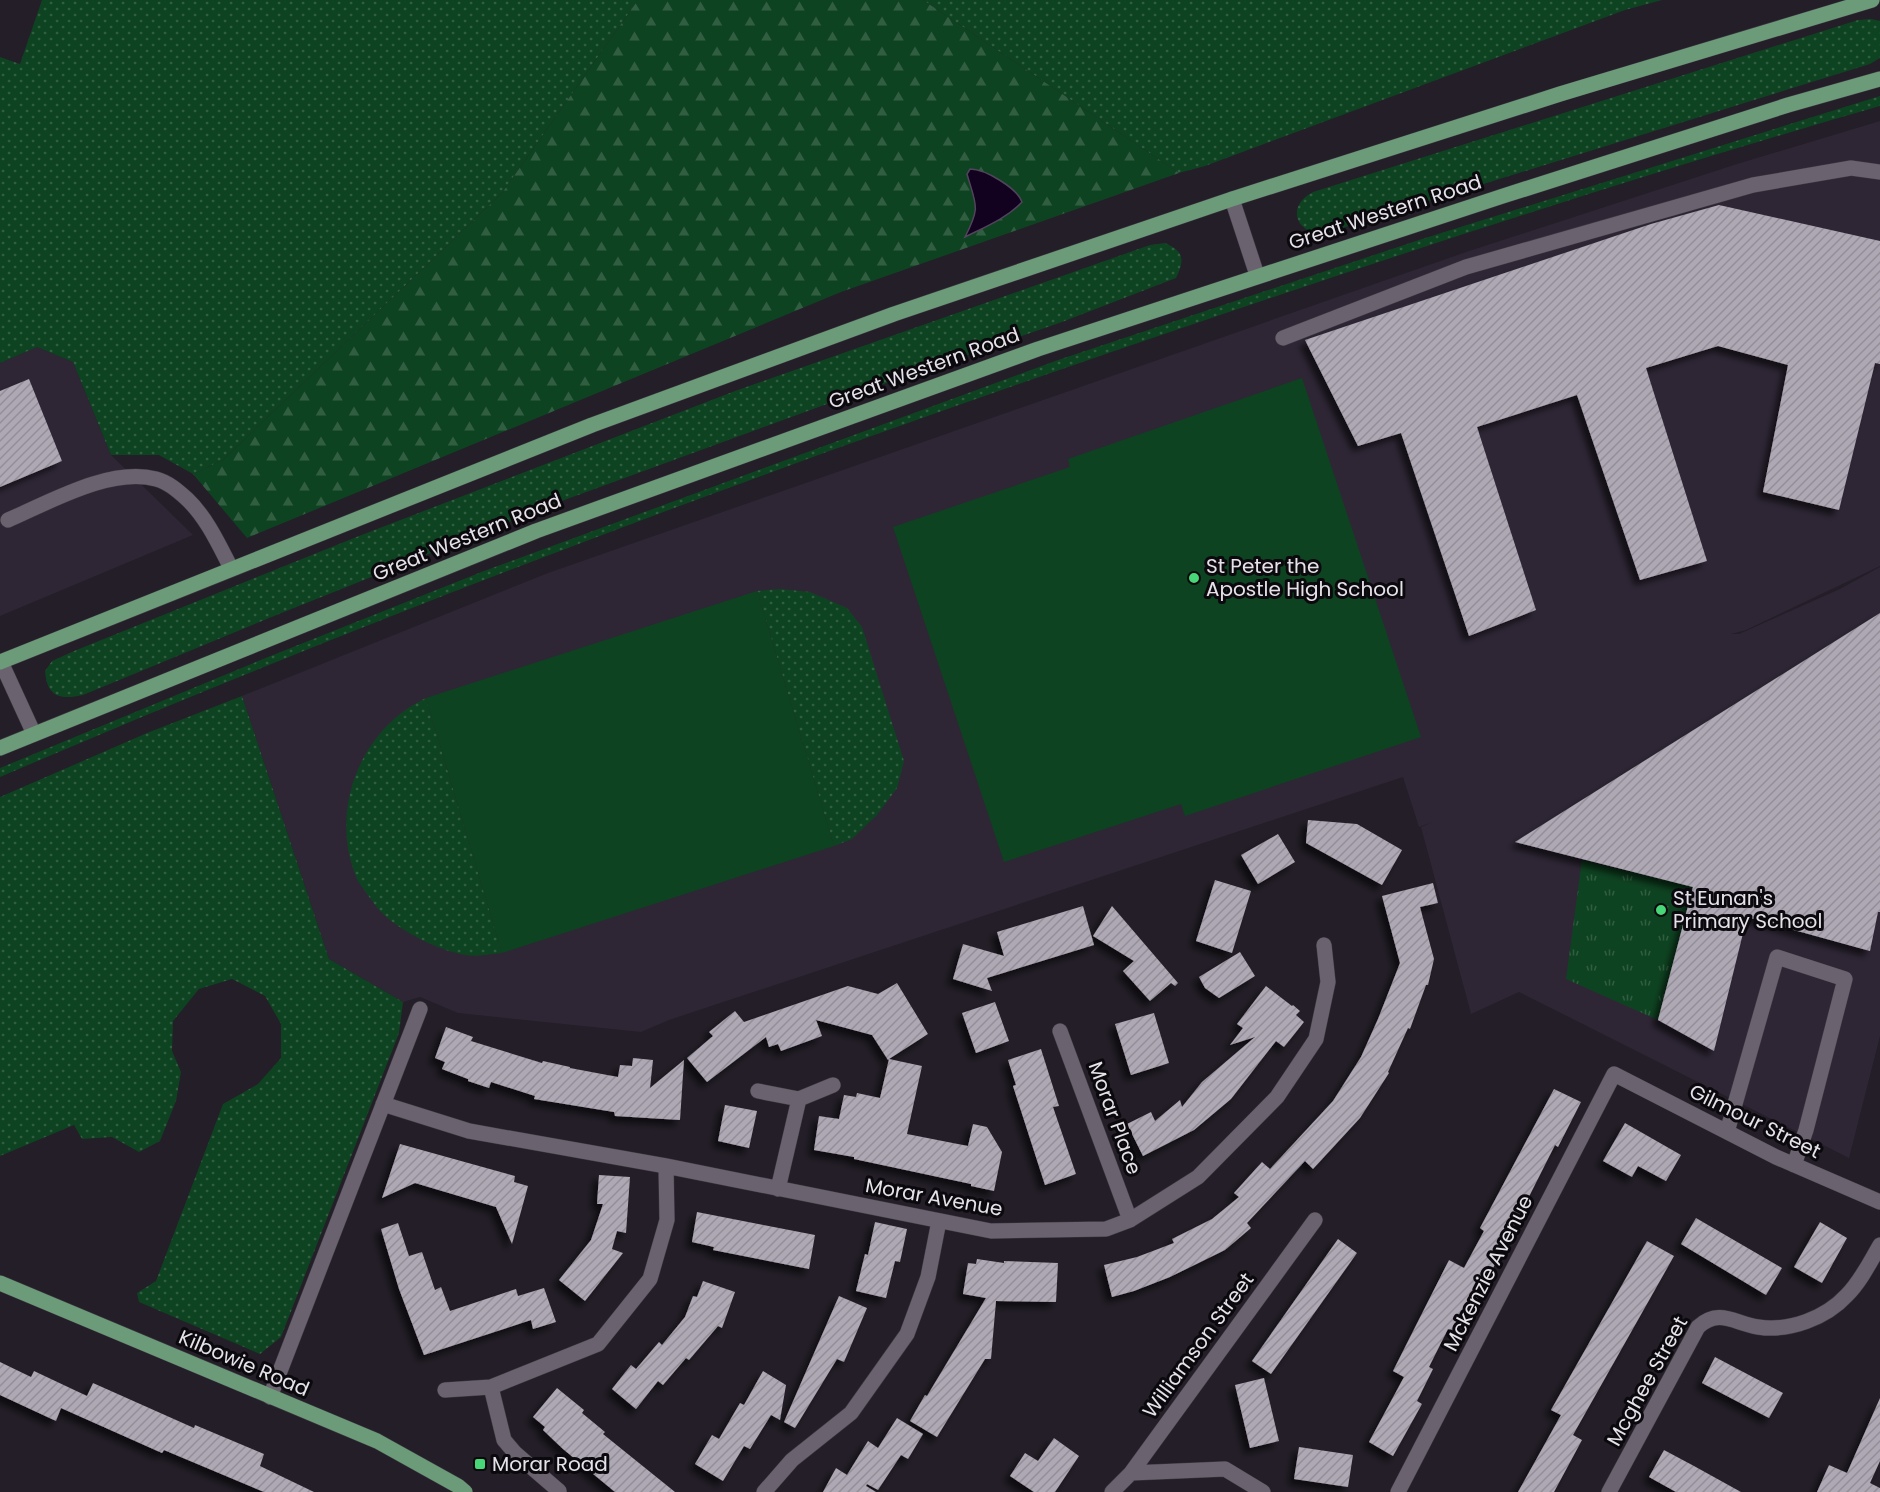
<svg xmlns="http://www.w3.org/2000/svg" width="1880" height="1492" font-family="Poppins,sans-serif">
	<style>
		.built { fill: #2e2635 }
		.grass { fill: url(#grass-dots) }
		.forest { fill: url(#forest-firs) }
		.park { fill: url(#park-tufts) }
		.pitch { fill: #0e4321 }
		.water { fill: #130120; stroke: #52445c; stroke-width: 1.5 }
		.building { fill: url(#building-hatch); filter: url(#shadow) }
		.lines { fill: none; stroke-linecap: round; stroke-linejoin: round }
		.minor-casing { stroke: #3c3840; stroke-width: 16 }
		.major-casing { stroke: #3c3840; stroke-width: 16 }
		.minor { stroke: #6a636f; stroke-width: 15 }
		.major { stroke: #6c9b7a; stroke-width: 15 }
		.poi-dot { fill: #48d778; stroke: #0b090d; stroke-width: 2 }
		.labels { text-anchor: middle; stroke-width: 6; stroke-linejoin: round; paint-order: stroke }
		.street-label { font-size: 20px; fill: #e6e2e9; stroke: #0b090d }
		.poi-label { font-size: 20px; fill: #e6e2e9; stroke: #0b090d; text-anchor: start }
	</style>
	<defs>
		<pattern id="grass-dots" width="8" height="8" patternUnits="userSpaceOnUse" patternTransform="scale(1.5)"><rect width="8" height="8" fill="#0e4321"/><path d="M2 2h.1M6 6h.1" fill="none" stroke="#315e41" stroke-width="1.8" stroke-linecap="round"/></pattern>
		<pattern id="forest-firs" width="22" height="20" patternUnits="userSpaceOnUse" patternTransform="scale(1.5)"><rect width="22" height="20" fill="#0e4321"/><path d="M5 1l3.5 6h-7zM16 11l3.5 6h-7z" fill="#315e41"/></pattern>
		<pattern id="park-tufts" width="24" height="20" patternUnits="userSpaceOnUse" patternTransform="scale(1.5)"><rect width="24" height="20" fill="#0e4321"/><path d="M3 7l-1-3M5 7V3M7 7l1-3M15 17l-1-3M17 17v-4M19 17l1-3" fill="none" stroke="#315e41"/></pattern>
		<pattern id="building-hatch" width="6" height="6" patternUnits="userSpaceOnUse" patternTransform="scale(1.5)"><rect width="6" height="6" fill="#aea7b4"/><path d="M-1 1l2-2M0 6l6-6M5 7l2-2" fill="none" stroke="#948e98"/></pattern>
		<filter id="shadow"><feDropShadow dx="-5.5" dy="5.5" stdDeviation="3" flood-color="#0009"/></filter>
	</defs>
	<rect width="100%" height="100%" fill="#231e27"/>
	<path class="built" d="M1880 121V566L1746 630 1731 634H1739L1840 589 1880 567V1036L1849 1158 1519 992 1471 1014 1421 827 1433 822 1419 827 1403 777 669 1020 641 1032 458 1013 420 997 403 1002 329 959 242 696 548 573 1469 251 1737 164Z
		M37 347 73 362 111 455 193 535 0 616V363Z"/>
	<path class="grass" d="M42 0H638L502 193 223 460 193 474 159 455H111L73 362 37 347 0 363V57L20 64Z
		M923 0H1662L1625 10 1205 166 1179 173Z
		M1871 19 1880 21V58L1870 64 1326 233C1296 236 1285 206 1313 192L1858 20Z
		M1880 96V106C1661 169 1445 239 1229 312 906 421 585 537 269 665 179 701 89 739 0 777V768L263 659 484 571 1058 360 1422 239Z
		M1165 243C1184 251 1185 260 1176 278L1062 322 835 401 559 502 279 614 83 695C60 700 47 697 45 671L52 661 74 651 359 536 735 391 1150 245Z
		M780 589 810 592 847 608 862 627 904 761 897 788 877 815 852 839 834 846 757 591Z
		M242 696 329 959 403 1002 399 1033 281 1337 260 1354 139 1302 137 1293 156 1281 223 1104 258 1084 281 1058V1024L265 996 232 979 199 989 173 1021 172 1051 181 1072 176 1101 160 1141 139 1152 112 1137 82 1139 74 1125 0 1156V797L147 733Z
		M426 698 502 953C491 954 477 957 466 955 439 951 400 931 381 912 376 907 372 900 367 894 364 889 359 884 357 879 328 811 360 729 426 698Z"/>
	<path class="forest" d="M638 0H923L1179 173 841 292 247 538 193 474 223 460 502 193Z"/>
	<path class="park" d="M1582 860 1693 887 1658 1020 1566 979Z"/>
	<path class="pitch" d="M1302 378 1421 737 1185 816 1181 804 1004 862 893 527 1070 467 1068 459Z
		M757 591 834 846 502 953 426 698Z"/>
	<path class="water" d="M970 169C985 169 1017 188 1022 202 1007 218 985 227 965 237 981 206 976 206 967 174Z"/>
	<path class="building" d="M1719 205 1880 241V364L1875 363 1839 510 1763 492 1788 365 1718 346 1646 368 1707 561 1640 580 1577 395 1477 427 1536 610 1469 636 1401 433 1358 446 1305 340 1651 224Z
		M29 379 62 461 0 487V391Z
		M1880 613V912H1878L1870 951 1747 917 1714 1051 1658 1020 1693 887 1515 842Z
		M1308 820 1357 824 1402 850 1382 885 1306 843Z
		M1278 834 1295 862 1258 884 1241 855Z
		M1215 880 1251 891 1232 953 1196 941Z
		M1433 883 1438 903 1420 907 1434 959 1428 985H1426L1410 1029 1408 1028 1388 1072 1389 1073 1360 1118 1313 1169 1305 1161 1247 1223 1251 1228 1225 1250 1170 1277 1134 1291 1112 1297 1104 1265 1137 1257 1174 1243 1172 1239 1212 1219 1239 1197 1234 1193 1262 1162 1270 1169 1333 1101 1361 1057 1378 1019 1400 963 1382 896Z
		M1083 906 1094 945 987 978 992 991 953 979 963 944 1004 956 997 932Z
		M1112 906 1178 983 1175 986 1171 983 1150 1001 1123 971 1134 961 1093 936Z
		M1240 952 1255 976 1219 998 1205 988 1199 977Z
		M897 983 928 1034 889 1059 922 1066 907 1134 968 1146 973 1124 987 1127 1002 1152 994 1191 971 1186V1184L854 1159V1157L814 1150 819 1116 839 1119 844 1095 856 1097 857 1093 880 1098 889 1059 888 1060 872 1035 816 1020 822 1036 781 1051 778 1044 769 1047 766 1037 707 1082 687 1058 713 1036 709 1032 735 1011 744 1022 848 986 878 994Z
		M1266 986 1292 1006 1293 1005 1300 1011 1296 1015 1304 1022 1284 1047 1276 1041 1231 1099 1194 1130 1143 1156 1127 1124 1151 1112 1155 1121 1180 1100 1182 1107 1202 1082 1255 1037 1230 1045 1243 1028 1237 1024Z
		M995 1002 1009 1041 976 1053 962 1013Z
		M1154 1013 1169 1063 1131 1075 1115 1024Z
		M446 1027 473 1037 471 1041 542 1063 543 1061 570 1067V1068L618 1077 620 1065 632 1066 633 1058 653 1060 650 1088 684 1060 680 1120 615 1116 614 1112 534 1099 535 1096 491 1082 489 1088 468 1081V1079L442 1069 445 1062 435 1058Z
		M1041 1049 1059 1106 1053 1107 1076 1174 1045 1185 1013 1086 1016 1085 1008 1060Z
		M1554 1089 1581 1102 1558 1147 1555 1145 1474 1306 1468 1303 1453 1331 1448 1329 1429 1367 1433 1369 1417 1401 1422 1404 1393 1456 1369 1442 1404 1377 1393 1371 1449 1260 1464 1268 1484 1231 1480 1228Z
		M725 1105 757 1111 749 1148 718 1141Z
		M1625 1123 1681 1155 1666 1181 1638 1166 1632 1177 1603 1161Z
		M400 1144 515 1176 514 1182 528 1186 512 1244 496 1207 415 1183 382 1198Z
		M599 1175 630 1177 626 1233 617 1231 612 1249 623 1253 585 1301 559 1280 591 1240 603 1204H597Z
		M697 1212 815 1235 809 1269 713 1250 714 1247 692 1242Z
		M1696 1218 1782 1268 1766 1295 1681 1244Z
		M875 1222 907 1229 900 1262 895 1261 886 1298 856 1291 865 1254 868 1255Z
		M1820 1222 1847 1238 1822 1283 1794 1267Z
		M398 1223 409 1256 422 1252 435 1290 441 1287 450 1311 516 1289 518 1296 544 1288 556 1322 533 1329 531 1320 424 1355 399 1289 381 1229Z
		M1338 1239 1357 1253 1271 1374 1252 1361Z
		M1647 1241 1674 1256 1573 1435 1582 1440 1554 1492H1518L1561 1415 1551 1410Z
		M977 1259 1004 1263V1261L1058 1263 1056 1302 996 1301 991 1359H985L937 1437 910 1421 925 1395 927 1396 986 1298 963 1294 968 1263 976 1264Z
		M703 1281 735 1292 722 1328 718 1326 689 1360 686 1358 663 1385 658 1381 636 1409 612 1389 631 1365 636 1369 659 1342 662 1345 685 1317 693 1296 697 1297Z
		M839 1296 867 1308 844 1362 837 1359 795 1428 784 1422Z
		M1715 1357 1783 1393 1769 1418 1702 1383Z
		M0 1362 31 1377 34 1371 87 1396 93 1383 194 1428 195 1425 264 1454 260 1466 314 1492H264L164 1450 162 1453 61 1408 56 1421 0 1395Z
		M763 1371 786 1385 780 1420 771 1415 750 1449 744 1446 723 1481 695 1464 712 1435 719 1439 740 1403 744 1405Z
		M1264 1378 1279 1441 1250 1448 1235 1385Z
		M557 1388 584 1410 582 1413 605 1432 603 1434 675 1492H615L563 1449 543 1430 545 1427 533 1417Z
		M1880 1398V1461L1870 1483 1880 1488V1492H1817L1829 1465 1847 1473Z
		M897 1418 923 1434 908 1459 901 1455 878 1490 867 1484 866 1486 876 1492H823L836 1468 847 1475 868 1441 878 1448Z
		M1054 1438 1079 1456 1055 1492H1034L1010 1476 1025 1453 1038 1461Z
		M1299 1447 1353 1455 1348 1487 1294 1479Z
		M1664 1450 1694 1466 1741 1492H1676L1649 1477Z"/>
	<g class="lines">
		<defs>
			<path id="minor" d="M1232 199 1257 275
				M1283 338 1466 267 1753 185 1851 168 1880 172
				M8 520C50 502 110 467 156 479 168 482 178 491 187 499 207 518 219 545 231 568
				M1 662 34 734
				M1060 1031 1130 1220
				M758 1091 799 1099 833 1085
				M383 1104 469 1131 666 1166 991 1231 1106 1229 1130 1220 1198 1177 1277 1097 1316 1039 1328 982 1324 945
				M1727 1132 1777 957 1845 979 1806 1130 1794 1165
				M778 1189 799 1099
				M491 1387 504 1440 515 1453 559 1491
				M445 1390 491 1387 598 1344 650 1279 667 1220 666 1166
				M270 1397 420 1009
				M1131 1473 1225 1469 1263 1492
				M764 1492 792 1460 851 1413 907 1334 928 1277 939 1221
				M1112 1492 1131 1473 1315 1220
				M1398 1492 1614 1074 1776 1157 1880 1202
				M1609 1492 1698 1327C1719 1308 1734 1323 1758 1327 1789 1332 1826 1318 1847 1295 1861 1281 1870 1262 1880 1245"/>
			<path id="major" d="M0 662 592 425 894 314 1232 199 1560 94 1872 0
				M0 748 536 531 1038 349 1503 196 1788 105 1880 79
				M0 1283 377 1441 458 1486 465 1492"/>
		</defs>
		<use href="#minor" class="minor-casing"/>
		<use href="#major" class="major-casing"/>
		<use href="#minor" class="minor"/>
		<use href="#major" class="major"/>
	</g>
	<g class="poi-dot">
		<circle cx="1194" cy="578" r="6"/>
		<circle cx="1661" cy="910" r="6"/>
		<rect x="474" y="1458" width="12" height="12" rx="3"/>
	</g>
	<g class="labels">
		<g class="street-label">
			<text transform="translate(1385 212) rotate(-18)" y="7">Great Western Road</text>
			<text transform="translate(924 368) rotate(-20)" y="7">Great Western Road</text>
			<text transform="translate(467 537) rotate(-22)" y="7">Great Western Road</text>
			<text transform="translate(1115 1118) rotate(70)" y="7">Morar Place</text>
			<text transform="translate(1755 1121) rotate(26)" y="7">Gilmour Street</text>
			<text transform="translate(934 1197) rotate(10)" y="7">Morar Avenue</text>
			<text transform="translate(1488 1273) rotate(-63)" y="7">Mckenzie Avenue</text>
			<text transform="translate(1198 1345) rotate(-54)" y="7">Williamson Street</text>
			<text transform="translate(244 1363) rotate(23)" y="7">Kilbowie Road</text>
			<text transform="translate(1647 1381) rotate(-61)" y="7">Mcghee Street</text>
		</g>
		<g class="poi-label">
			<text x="1206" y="573">St Peter the<tspan x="1206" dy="23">Apostle High School</tspan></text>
			<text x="1673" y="905">St Eunan's<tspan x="1673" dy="23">Primary School</tspan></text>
			<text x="492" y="1471">Morar Road</text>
		</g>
	</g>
</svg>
